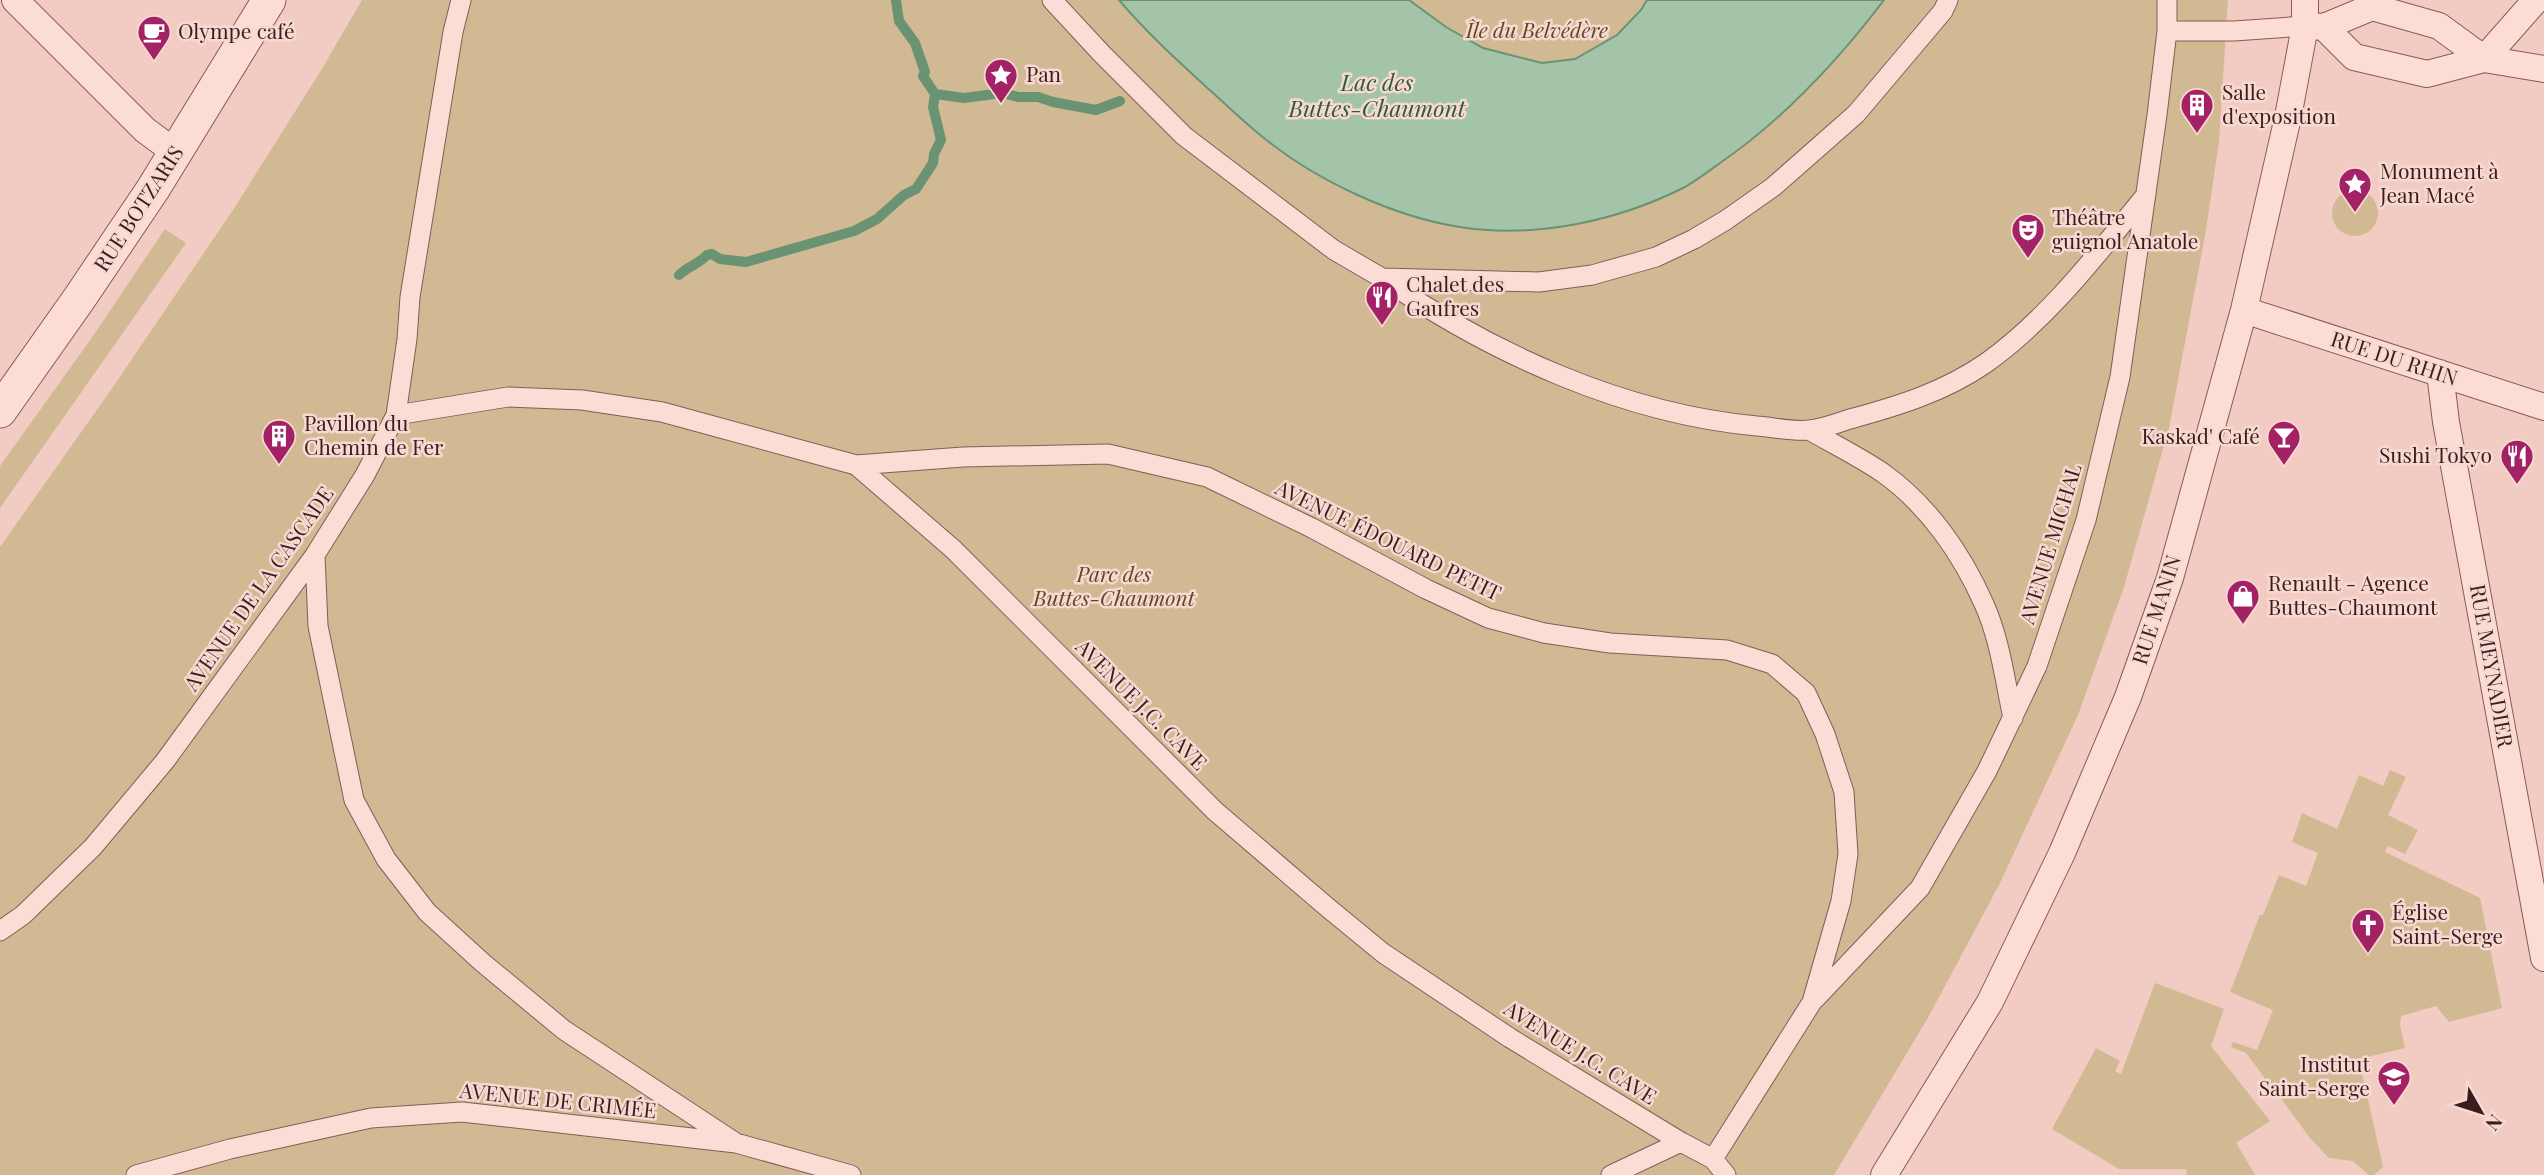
<svg xmlns="http://www.w3.org/2000/svg" width="2544" height="1175" font-family="'Playfair Display',serif">
	<style>
		.green { fill: #d1b994 }
		.water { fill: #a4c4aa; stroke: #6a9374; stroke-width: 2 }
		.lines { fill: none; stroke-linecap: round; stroke-linejoin: round }
		.stream { stroke: #6a9374; stroke-width: 10 }
		.pedestrian-casing { stroke: #8d5857; stroke-width: 21 }
		.minor-casing { stroke: #8d5857; stroke-width: 28 }
		.tertiary-casing { stroke: #8d5857; stroke-width: 35 }
		.pedestrian { stroke: #fcddd6; stroke-width: 19 }
		.minor { stroke: #fcddd6; stroke-width: 26 }
		.tertiary { stroke: #fcddd6; stroke-width: 33 }
		.labels { text-anchor: middle; stroke-width: 5; stroke-linejoin: round; paint-order: stroke }
		.park-label { font-size: 21px; font-style: italic; fill: #5a4b21; stroke: #f8d9d2 }
		.poi-label { font-size: 21px; fill: #3c1d1e; stroke: #f8d9d2; text-anchor: start }
		.street-label { font-size: 21px; fill: #3c1d1e; stroke: #f8d9d2 }
		.water-label { font-size: 23px; font-style: italic; fill: #2b5d40; stroke: #f8d9d2 }
	</style>
	<rect width="100%" height="100%" fill="#f2cbc2"/>
	<path class="green" d="M362 0H2228L2219 141 2206 230 2169 428 2124 587 2078 715 2000 883 1929 1016 1834 1175H0V547L113 387 235 207 320 72Z
		M2332 213a23 23 0 1 1 46 0a23 23 0 1 1-46 0Z
		M165 229 186 243 0 508V466L93 336Z
		M2390 770 2406 777 2388 815 2418 830 2405 854 2388 846 2385 852 2480 898 2502 1008 2449 1022 2436 1006 2401 1016 2400 1025 2405 1048 2359 1059 2383 1167 2374 1175H2369L2353 1161 2329 1158 2310 1138 2271 1085 2263 1089 2264 1077 2246 1053 2231 1047 2233 1042 2257 1050 2273 1010 2230 992 2260 915H2263L2279 875 2306 886 2318 853 2292 842 2302 813 2337 829 2359 775 2383 786Z
		M2155 983 2224 1009 2211 1046 2270 1121 2236 1143 2255 1175H2187L2186 1169H2119L2052 1129 2096 1048 2120 1061 2115 1071 2121 1074Z"/>
	<path class="water" d="M1119 0H1409L1446 27 1483 48 1542 63 1575 59 1617 35 1641 10 1647 0H1884C1837 62 1784 119 1720 163 1709 171 1697 180 1685 187 1618 221 1535 239 1460 227 1394 217 1315 180 1264 138 1246 124 1230 108 1213 93 1180 63 1148 34 1119 0Z"/>
	<g class="lines">
		<path class="stream" d="M896 0 899 21 915 43 925 72 923 76 935 94
			M679 275C688 266 699 264 707 255L712 254 720 259 746 262 854 231 877 219 904 195 916 189 933 163 934 154 941 140 933 107 935 94 964 98 1002 93 1018 97H1038L1053 102 1096 110 1120 101"/>
		<defs>
			<path id="pedestrian" d="M1052 0 1102 54 1184 136 1334 250 1382 278 1539 282 1592 275 1656 257 1694 239 1726 220 1773 187 1856 114 1943 11 1948 0
				M2167 31H2234L2305 26
				M1382 278C1491 353 1624 414 1757 426 1773 427 1793 432 1809 430 1823 429 1837 423 1850 419 1898 406 1944 392 1986 363 2049 318 2097 254 2146 195
				M396 415 508 397 582 400 662 412 856 465 953 549 1215 811 1327 907 1383 953 1510 1038 1681 1142 1713 1159 1726 1175
				M1809 430C1833 444 1860 457 1883 473 1928 505 1962 554 1984 604 2000 639 2005 681 2013 718
				M856 465 963 457 1108 454 1207 477 1312 528 1426 589 1488 618 1544 633 1610 643 1727 650 1772 664 1806 693 1825 734 1844 792 1848 854 1841 901 1812 1002 1713 1159
				M315 555 318 626 354 800 386 859 427 912 483 963 564 1030 736 1143
				M0 931 23 915 93 847 165 761 315 555 365 475 396 415 407 339 410 297 453 32 461 0
				M1815 999 1920 888 1987 771 2037 666 2086 520 2120 377 2157 115 2167 31V0
				M136 1175 230 1149 371 1118 462 1112 736 1143 851 1175
				M1611 1175 1681 1142"/>
			<path id="minor" d="M15 0 145 130 176 153
				M2310 26 2324 27 2372 7 2439 26 2484 59
				M2324 27 2354 57 2427 74 2484 59 2544 69
				M2484 59 2536 0
				M2244 310 2544 407
				M2440 373 2446 422 2544 958
				M1884 1175 1990 1002 2062 853 2128 697 2170 578 2244 310 2288 117 2305 26V0"/>
			<path id="tertiary" d="M0 411 81 296 153 189 269 0"/>
		</defs>
		<use href="#pedestrian" class="pedestrian-casing"/>
		<use href="#minor" class="minor-casing"/>
		<use href="#tertiary" class="tertiary-casing"/>
		<use href="#pedestrian" class="pedestrian"/>
		<use href="#minor" class="minor"/>
		<use href="#tertiary" class="tertiary"/>
	</g>
	<defs>
		<symbol id="cafe-pin" viewBox="-11 -11 22 30"><path d="M0 17L-7.5 6A9.5 9.5 0 1 1 7.5 6Z" fill="#a22265" stroke="#f8d9d2"/><path d="M-5.5-4.5H6V0H3Q3 3.5 0 3.5H-2.5Q-5.5 3.5-5.5 0ZM3-3.2v2h1.7v-2ZM-6 4.5H4V6H-6Z" fill="#fff"/></symbol>
		<symbol id="sight-pin" viewBox="-11 -11 22 30"><path d="M0 17L-7.5 6A9.5 9.5 0 1 1 7.5 6Z" fill="#a22265" stroke="#f8d9d2"/><path d="M0-6L1.8-2.2L6-1.7L2.9 1.2L3.7 5.4L0 3.3L-3.7 5.4L-2.9 1.2L-6-1.7L-1.8-2.2Z" fill="#fff"/></symbol>
		<symbol id="building-pin" viewBox="-11 -11 22 30"><path d="M0 17L-7.5 6A9.5 9.5 0 1 1 7.5 6Z" fill="#a22265" stroke="#f8d9d2"/><path d="M-4-6H4V6H1V3H-1V6H-4ZM-2.5-4.3h1.7v1.8h-1.7ZM.8-4.3h1.7v1.8H.8ZM-2.5-1h1.7V.8h-1.7ZM.8-1h1.7V.8H.8Z" fill="#fff"/></symbol>
		<symbol id="theatre-pin" viewBox="-11 -11 22 30"><path d="M0 17L-7.5 6A9.5 9.5 0 1 1 7.5 6Z" fill="#a22265" stroke="#f8d9d2"/><path d="M-5-5.5Q0-4 5-5.5V0Q5 5 0 6Q-5 5-5 0ZM-3.3-2.5H-1v1.5H-3.3ZM1-2.5H3.3v1.5H1ZM-2.8 1Q0 5.5 2.8 1Z" fill="#fff"/></symbol>
		<symbol id="restaurant-pin" viewBox="-11 -11 22 30"><path d="M0 17L-7.5 6A9.5 9.5 0 1 1 7.5 6Z" fill="#a22265" stroke="#f8d9d2"/><path d="M-5-6h1v4h1v-4h1v4h1v-4h1v5L-1.5 .5V6h-2V.5L-5-1ZM5-6V6H3V1.5H1.5Q1.5-4 5-6Z" fill="#fff"/></symbol>
		<symbol id="bar-pin" viewBox="-11 -11 22 30"><path d="M0 17L-7.5 6A9.5 9.5 0 1 1 7.5 6Z" fill="#a22265" stroke="#f8d9d2"/><path d="M-6-5H6L.8 .8V4.5H3.5V6h-7V4.5H-.8V.8Z" fill="#fff"/></symbol>
		<symbol id="shop-pin" viewBox="-11 -11 22 30"><path d="M0 17L-7.5 6A9.5 9.5 0 1 1 7.5 6Z" fill="#a22265" stroke="#f8d9d2"/><path d="M-5-2.5h2.3a2.7 3.5 0 0 1 5.4 0H5L5.5 6h-11ZM-1.5-2.5h3a1.5 2.3 0 0 0-3 0Z" fill="#fff"/></symbol>
		<symbol id="church-pin" viewBox="-11 -11 22 30"><path d="M0 17L-7.5 6A9.5 9.5 0 1 1 7.5 6Z" fill="#a22265" stroke="#f8d9d2"/><path d="M-1.2-6h2.4v3.5h3.3v2.4h-3.3V6h-2.4V-.1h-3.3v-2.4h3.3Z" fill="#fff"/></symbol>
		<symbol id="university-pin" viewBox="-11 -11 22 30"><path d="M0 17L-7.5 6A9.5 9.5 0 1 1 7.5 6Z" fill="#a22265" stroke="#f8d9d2"/><path d="M0-5L7-2L0 1L-7-2ZM-4 1L0 2.5L4 1V4Q0 6-4 4Z" fill="#fff"/></symbol>
	</defs>
	<g fill-rule="evenodd">
		<use href="#cafe-pin" x="135" y="13" width="38" height="52"/>
		<use href="#sight-pin" x="982" y="56" width="38" height="52"/>
		<use href="#building-pin" x="2178" y="86" width="38" height="52"/>
		<use href="#sight-pin" x="2336" y="165" width="38" height="52"/>
		<use href="#theatre-pin" x="2009" y="211" width="38" height="52"/>
		<use href="#restaurant-pin" x="1363" y="278" width="38" height="52"/>
		<use href="#building-pin" x="260" y="417" width="38" height="52"/>
		<use href="#bar-pin" x="2265" y="418" width="38" height="52"/>
		<use href="#restaurant-pin" x="2498" y="437" width="38" height="52"/>
		<use href="#shop-pin" x="2224" y="577" width="38" height="52"/>
		<use href="#church-pin" x="2349" y="906" width="38" height="52"/>
		<use href="#university-pin" x="2375" y="1058" width="38" height="52"/>
	</g>
	<g class="labels">
		<g class="park-label">
			<text x="1537" y="38">Île du Belvédère</text>
			<text x="1114" y="582">Parc des<tspan x="1114" dy="24">Buttes-Chaumont</tspan></text>
		</g>
		<g class="poi-label">
			<text x="178" y="39">Olympe café</text>
			<text x="1026" y="82">Pan</text>
			<text x="2222" y="100">Salle<tspan x="2222" dy="24">d'exposition</tspan></text>
			<text x="2380" y="179">Monument à<tspan x="2380" dy="24">Jean Macé</tspan></text>
			<text x="2052" y="225">Théâtre<tspan x="2052" dy="24">guignol Anatole</tspan></text>
			<text x="1406" y="292">Chalet des<tspan x="1406" dy="24">Gaufres</tspan></text>
			<text x="304" y="431">Pavillon du<tspan x="304" dy="24">Chemin de Fer</tspan></text>
			<text x="2260" y="444" text-anchor="end">Kaskad' Café</text>
			<text x="2492" y="463" text-anchor="end">Sushi Tokyo</text>
			<text x="2268" y="591">Renault - Agence<tspan x="2268" dy="24">Buttes-Chaumont</tspan></text>
			<text x="2392" y="920">Église<tspan x="2392" dy="24">Saint-Serge</tspan></text>
			<text x="2370" y="1072" text-anchor="end">Institut<tspan x="2370" dy="24">Saint-Serge</tspan></text>
		</g>
		<g class="street-label">
			<text transform="translate(139 209) rotate(-57)" y="7">RUE BOTZARIS</text>
			<text transform="translate(2394 359) rotate(18)" y="7">RUE DU RHIN</text>
			<text transform="translate(1388 541) rotate(26)" y="7">AVENUE ÉDOUARD PETIT</text>
			<text transform="translate(2051 544) rotate(-73)" y="7">AVENUE MICHAL</text>
			<text transform="translate(259 589) rotate(-55)" y="7">AVENUE DE LA CASCADE</text>
			<text transform="translate(2157 610) rotate(-72)" y="7">RUE MANIN</text>
			<text transform="translate(2491 666) rotate(80)" y="7">RUE MEYNADIER</text>
			<text transform="translate(1141 705) rotate(45)" y="7">AVENUE J.C. CAVE</text>
			<text transform="translate(1580 1053) rotate(32)" y="7">AVENUE J.C. CAVE</text>
			<text transform="translate(558 1101) rotate(6)" y="7">AVENUE DE CRIMÉE</text>
		</g>
		<g class="water-label">
			<text x="1377" y="91">Lac des<tspan x="1377" dy="26">Buttes-Chaumont</tspan></text>
		</g>
	</g>
	<g transform="translate(2481 1112) rotate(129)" stroke="#f8d9d2" stroke-width="5" paint-order="stroke">
	<path d="M0-5L12 26L0 18L-12 26Z" fill="#3c1d1e"/>
	<text y="-10" font-size="19" font-weight="bold" text-anchor="middle" fill="#3c1d1e">N</text>
	</g>
</svg>
